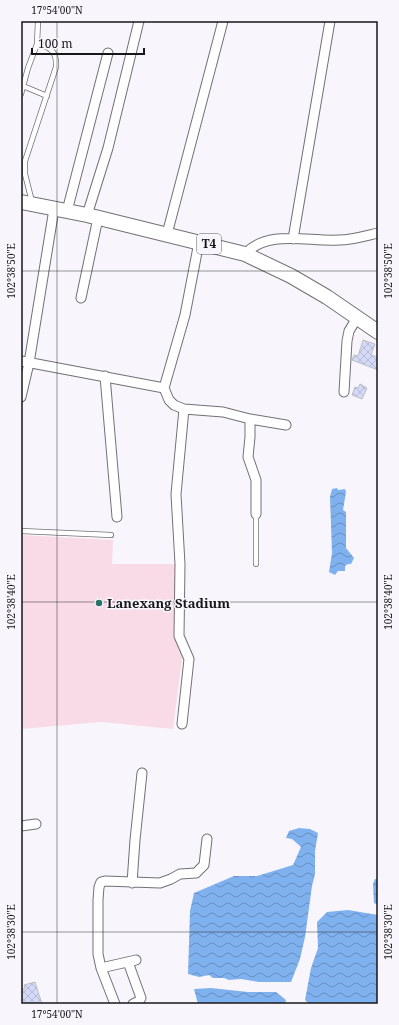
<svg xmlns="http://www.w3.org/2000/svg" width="399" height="1025" font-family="'Noto Serif',serif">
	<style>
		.green { fill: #f9dae7 }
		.water { fill: url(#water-waves) }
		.building { fill: url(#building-cross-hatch); stroke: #bdbec5 }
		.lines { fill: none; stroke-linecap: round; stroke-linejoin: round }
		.lane-casing { stroke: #727075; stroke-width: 6 }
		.street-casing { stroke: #727075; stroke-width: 11 }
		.primary-casing { stroke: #727075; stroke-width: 16 }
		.lane { stroke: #fff; stroke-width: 4.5 }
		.street { stroke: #fff; stroke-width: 9 }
		.primary { stroke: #fff; stroke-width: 14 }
		.ticks { fill: none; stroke: #171618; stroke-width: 1; stroke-opacity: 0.45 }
		.poi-dot { fill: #2b7268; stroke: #f8f6fc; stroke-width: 1.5 }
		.labels { text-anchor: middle; stroke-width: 3; stroke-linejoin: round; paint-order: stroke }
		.shield { fill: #f8f6fc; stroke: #5a595c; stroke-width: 1 }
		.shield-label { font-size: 12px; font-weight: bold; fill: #171618 }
		.poi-label { font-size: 13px; font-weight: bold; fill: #171618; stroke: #f8f6fc; text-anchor: start }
		.neatline { fill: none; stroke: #171618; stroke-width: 1.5 }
		.ticks-label { font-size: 10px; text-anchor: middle; fill: #171618 }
	</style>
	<defs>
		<pattern id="water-waves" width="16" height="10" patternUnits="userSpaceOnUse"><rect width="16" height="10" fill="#80b1ef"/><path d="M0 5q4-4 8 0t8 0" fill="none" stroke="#688fc1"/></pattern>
		<pattern id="building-cross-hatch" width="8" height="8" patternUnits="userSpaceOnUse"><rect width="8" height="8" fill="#d5d9f8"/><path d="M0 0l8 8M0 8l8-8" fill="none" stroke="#b6bad4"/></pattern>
	</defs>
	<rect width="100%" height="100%" fill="#f8f6fc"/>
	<path class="green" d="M21 535 113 540 112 564H177L176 643 183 650 173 729 101 722 21 729Z"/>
	<path class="water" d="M337 488 338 490 345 489 346 492 343 510 346 512V548L354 558 351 564H348L345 566V571H338L335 575 329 572 332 553 330 497 332 489Z
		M299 828 310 829 318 833 315 851V874L312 886 305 937 300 959 291 982H259L241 979 229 980 224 978H213L209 975 199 977 188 974 190 911 194 893 234 876H257L293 865 301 847 292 839 286 838 289 831Z
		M375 879H378V905L374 903 373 884Z
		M348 910 378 915V1004H309L305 1000 311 968 318 948 317 922 327 912Z
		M211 988 248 992H276L286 1000 285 1004H198L194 989Z"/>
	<path class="building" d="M363 340 375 344 371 355 378 357V370L352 360 354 355 358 356Z
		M360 384 367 388 362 399 352 395 355 387 358 388Z
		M35 982 42 1004H21V989L25 988 24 985Z"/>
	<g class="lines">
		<defs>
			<path id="lane" d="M23 86 47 96
				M21 94 28 68 37 44 38 21
				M32 202 25 174V161L56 67C57 52 51 47 37 44
				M256 514V564
				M21 531 111 535"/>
			<path id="street" d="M67 211 108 53
				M87 215 108 148 139 21
				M167 234 223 21
				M293 239 330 21
				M199 242 185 315 164 388 169 400 174 405 184 409 223 412 250 419 286 425
				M245 254C268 229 308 242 339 240 352 240 365 236 378 233
				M81 298 98 218
				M21 361 164 388
				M105 376 117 517
				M344 392 347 341 349 331 357 318
				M21 397 29 363 54 209
				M250 419V437L248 457 256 480V514
				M182 724 189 659 179 636 180 564 176 494 184 409
				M21 826 36 824
				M132 883 135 840 142 773
				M128 962 141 998 139 1001 133 1004
				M101 968 136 960
				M115 1004 101 968 98 954V900L99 887 101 882 105 881 160 883 171 879 180 874 196 873 204 865 207 839"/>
			<path id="primary" d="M21 202 87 215 245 254 291 276 327 297 378 332"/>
		</defs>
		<use href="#lane" class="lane-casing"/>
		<use href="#street" class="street-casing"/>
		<use href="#primary" class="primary-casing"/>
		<use href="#lane" class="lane"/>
		<use href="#street" class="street"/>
		<use href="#primary" class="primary"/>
	</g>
	<path class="ticks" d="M57 21V1004M21 271H378M21 602H378M21 932H378"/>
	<circle class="poi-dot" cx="99" cy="603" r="4"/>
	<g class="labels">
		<rect class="shield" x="197" y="234" width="24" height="20" rx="3"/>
		<g class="shield-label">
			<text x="209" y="248">T4</text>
		</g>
		<g class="poi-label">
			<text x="107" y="608">Lanexang Stadium</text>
		</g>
	</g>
	<rect width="399" height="1025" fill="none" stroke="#f8f6fc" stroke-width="44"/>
	<path d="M32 48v6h112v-6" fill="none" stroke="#171618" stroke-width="2"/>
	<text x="38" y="48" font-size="12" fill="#171618" stroke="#f8f6fc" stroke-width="3" paint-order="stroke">100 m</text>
	<rect x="22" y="22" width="355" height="981" class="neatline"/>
	<g class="ticks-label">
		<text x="57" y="14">17°54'00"N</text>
		<text transform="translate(388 271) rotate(-90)" y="4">102°38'50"E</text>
		<text transform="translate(11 271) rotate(-90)" y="4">102°38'50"E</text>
		<text transform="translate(388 602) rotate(-90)" y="4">102°38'40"E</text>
		<text transform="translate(11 602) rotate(-90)" y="4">102°38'40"E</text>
		<text transform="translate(11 932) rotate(-90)" y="4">102°38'30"E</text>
		<text transform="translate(388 932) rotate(-90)" y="4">102°38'30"E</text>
		<text x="57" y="1018">17°54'00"N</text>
	</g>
</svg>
